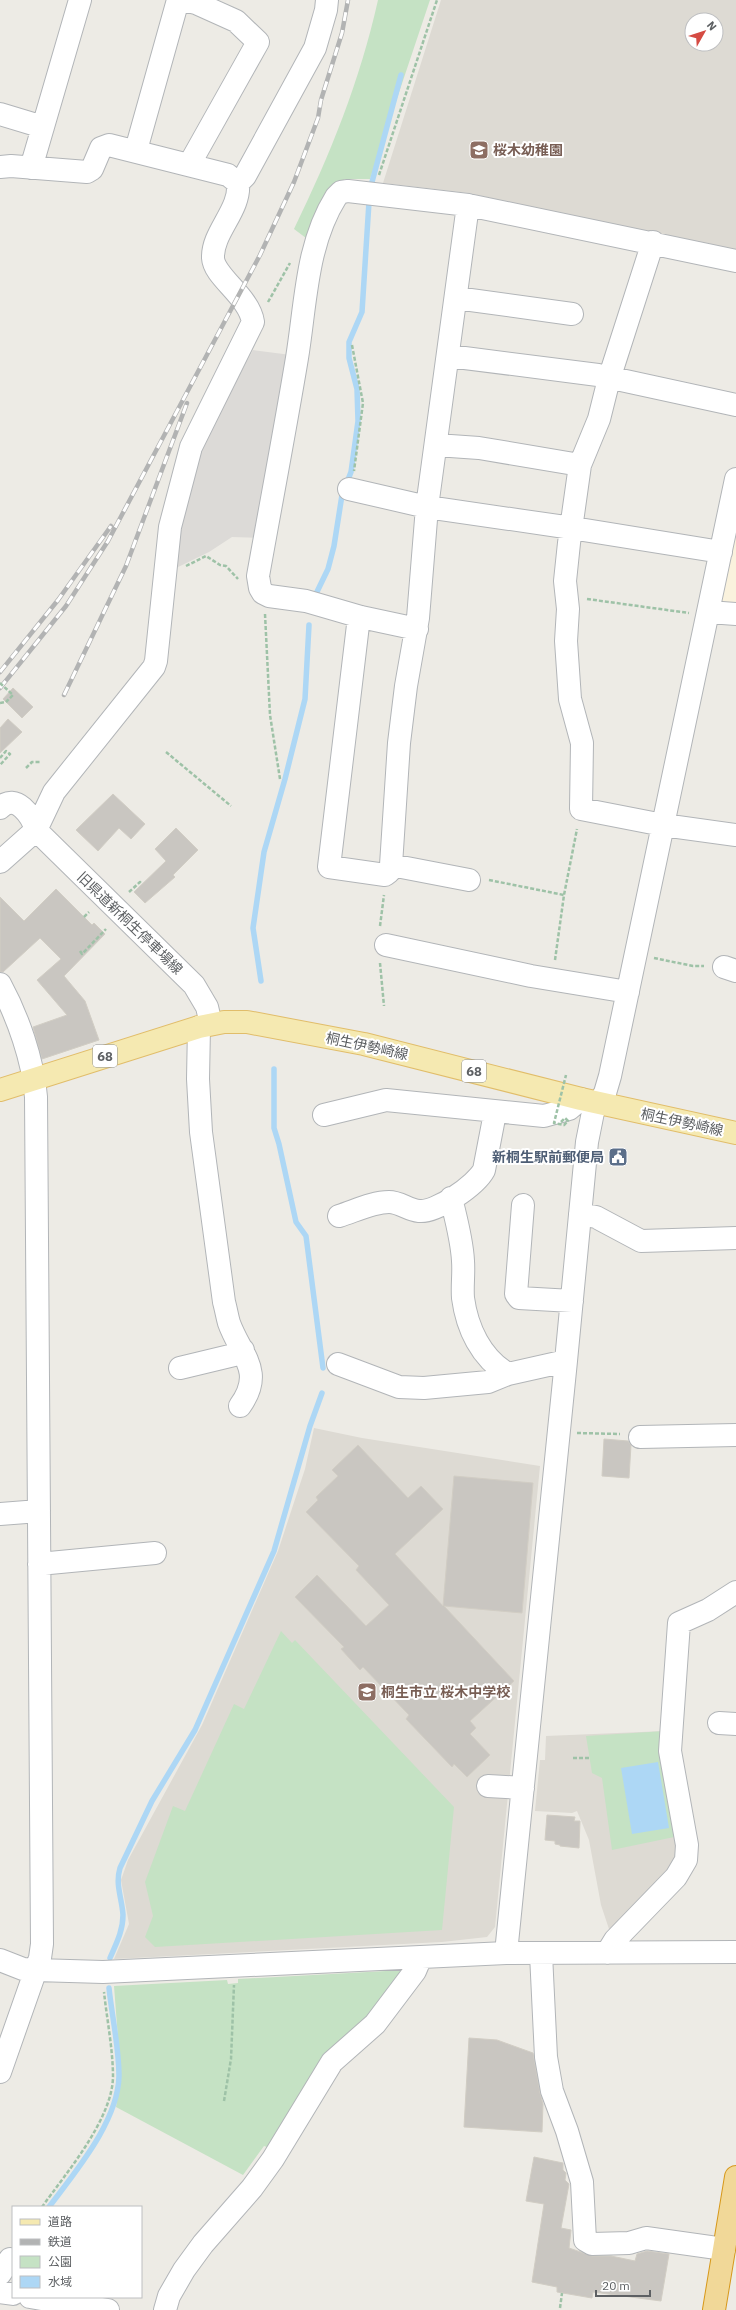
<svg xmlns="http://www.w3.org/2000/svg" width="736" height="2310" font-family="'IBM Plex Sans','Noto Sans JP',sans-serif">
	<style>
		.commercial { fill: #faf2dd }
		.industrial { fill: #dcdad7 }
		.education { fill: #dddad3; fill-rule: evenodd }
		.green { fill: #c5e2c4 }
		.water { fill: #add7f5 }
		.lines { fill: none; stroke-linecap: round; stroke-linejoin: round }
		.stream { stroke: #add7f5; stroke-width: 5.5 }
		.building { fill: #c9c6c1; stroke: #d1cdc4 }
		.minor-casing { stroke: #b2b5b8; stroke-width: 24 }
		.major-casing { stroke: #e1bd6a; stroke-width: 24 }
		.highway-casing { stroke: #d7981a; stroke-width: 24 }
		.path { stroke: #9ec2a7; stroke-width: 2.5; stroke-dasharray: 4 2; stroke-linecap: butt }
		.minor { stroke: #fff; stroke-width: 22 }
		.major { stroke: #f5e9b1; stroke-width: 22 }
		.highway { stroke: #f1d898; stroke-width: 22 }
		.rail-casing { stroke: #b2b3b3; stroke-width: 4.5 }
		.rail { stroke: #fff; stroke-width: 3; stroke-dasharray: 9; stroke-linecap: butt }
		.path-bridge { stroke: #9ec2a7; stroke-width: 2.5; stroke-dasharray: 4 2; stroke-linecap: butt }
		.labels { text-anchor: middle; stroke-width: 4; stroke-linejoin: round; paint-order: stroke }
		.shield { fill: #fff; stroke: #8e9092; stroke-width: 1 }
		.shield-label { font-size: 13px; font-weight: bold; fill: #5d6063 }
		.education-label { font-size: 14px; font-weight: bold; fill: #785e54; stroke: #fff; text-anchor: start }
		.street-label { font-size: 14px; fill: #5d6063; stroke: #fff }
		.service-label { font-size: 14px; font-weight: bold; fill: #4e5e75; stroke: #fff; text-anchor: end }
	</style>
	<rect width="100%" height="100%" fill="#edebe5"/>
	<path class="commercial" d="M736 526V608L723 607 719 599Z"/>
	<path class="industrial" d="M253 350 291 355 260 538 232 537 209 552 176 568 180 527 199 450Z"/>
	<path class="education" d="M441 0H736V253L631 231 469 193 383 183ZM692 20H716V44H692Z
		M314 1428 362 1438 540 1466 495 1927 487 1937 442 1942 114 1959 129 1924 121 1880 128 1860 202 1725 278 1551 305 1469Z
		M665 1731 683 1857 612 1938 601 1905 589 1840 577 1811 572 1813 535 1811 540 1760H545L546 1736Z"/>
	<path class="green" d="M378 0H430L370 179H345L331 189 306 238 294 229C330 155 360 81 378 0Z
		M281 1631 292 1643 295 1640 454 1807 442 1930 155 1947 145 1937 153 1916 145 1882 173 1806 185 1811 234 1704 244 1709Z
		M665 1731 679 1836 612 1850 602 1778 592 1773 586 1736Z
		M404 1970 405 1974 303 2095 267 2147 264 2146 243 2175 116 2107 121 2077 114 1986 227 1980 228 1984 238 1983V1979Z"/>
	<path class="water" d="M658 1762 669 1828 632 1834 621 1768Z"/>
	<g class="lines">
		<path class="stream" d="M372 182 401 75
			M314 598 328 569 334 546 342 495 351 472 358 421 357 389 349 358V342L362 312 369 202
			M261 981 253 928 264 852 285 779 305 699 309 625
			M274 1069V1128L279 1144 296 1222 306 1236 323 1368
			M110 1958C116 1944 123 1931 123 1915 122 1898 115 1885 120 1868L152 1801 195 1730 274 1551 310 1426 322 1393
			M49 2207C75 2172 118 2122 119 2076 119 2047 112 2017 109 1988"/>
	</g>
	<path class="building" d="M13 688 33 707 22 718 3 699Z
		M8 719 22 732 0 753V728Z
		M113 794 145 824 131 839 119 828 98 851 76 830Z
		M176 828 198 850 173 875 175 877 145 903 134 892 166 861 155 849Z
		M56 889 92 925 94 923 105 934 64 976 85 1001 99 1040 42 1059 33 1027 67 1015 37 980 61 959 40 938 3 972H0V897L24 921Z
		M604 1439 628 1441 631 1445 629 1478 602 1476Z
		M358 1445 408 1498 421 1486 443 1509 395 1554 443 1606 454 1476 533 1483 522 1613 444 1606 514 1681 470 1721 476 1728 470 1734 490 1755 467 1777 454 1764 452 1767 406 1719 409 1715 363 1667 360 1670 341 1649 344 1647 295 1597 317 1575 366 1626 389 1605 356 1570 359 1566 306 1512 318 1500 316 1497 338 1476 332 1470Z
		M547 1815 575 1817 574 1821H580L579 1848 560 1846V1845L555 1844V1841L545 1840Z
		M469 2038 497 2040 533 2053 540 2093 543 2104 542 2132 464 2127Z
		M534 2157 563 2163V2170L566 2173 565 2180 569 2184 561 2228 571 2230 569 2248 592 2256H611L635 2261 637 2254 647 2251 669 2254 661 2301 593 2292 592 2298 557 2292V2287L532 2282 544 2204 526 2201Z"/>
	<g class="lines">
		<defs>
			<path id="minor" d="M183 0 196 3 236 21 258 42 189 165
				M0 114 43 127
				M136 150 178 0
				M0 167 11 166 87 172 92 169 101 148 109 145 228 175 238 183C241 210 212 232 213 258 214 277 249 296 253 322L191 447 170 527 156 661 154 667 54 792 36 830 194 985 207 1007 211 1024
				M31 168 80 0
				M238 183 245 176 315 48 326 10 327 0
				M653 242 609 379 599 419 580 465 569 543 565 581 568 609 566 641 570 699 582 743 581 809 663 825 736 835
				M456 298 572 314
				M449 356 598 375 736 405
				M436 445 479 448 580 465
				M349 489 427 507 572 528 721 552
				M709 612 736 614
				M361 617 358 625 329 867 385 875 389 872 391 865 399 743 406 686 418 618 427 507 468 205
				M417 629 361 617 306 601 269 596 263 593 260 588 258 576C271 503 285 430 297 358 306 303 306 245 336 197L341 192 348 191 468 205 736 261
				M0 808C16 792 32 816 36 830L0 862
				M391 865 469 880
				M386 945 531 976 628 992
				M724 967 736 971
				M0 984C18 1017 33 1060 36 1097L42 1944 40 1958 0 2072
				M199 1027 198 1079 201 1132 224 1302C226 1309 227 1316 229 1323 241 1356 265 1371 240 1406
				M324 1115 386 1100 544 1116 569 1109 581 1099
				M451 1198C456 1219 462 1240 463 1261 464 1273 462 1286 463 1298 467 1328 481 1358 508 1374L566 1361
				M523 1205 516 1294 519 1298 572 1301
				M580 1214 596 1217 641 1241 736 1238
				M339 1216C355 1211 373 1202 389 1202 400 1202 408 1210 419 1211 436 1213 476 1185 484 1170L495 1113
				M338 1364 399 1387 424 1388 488 1382 508 1374
				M180 1368 234 1355 243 1350
				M640 1437 736 1435
				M0 1514 39 1511
				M39 1564 155 1553
				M719 1723 736 1724
				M488 1786 523 1788
				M506 1953 566 1361 587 1142 593 1112 605 1093 610 1076 736 479
				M607 1953 615 1940 676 1877 686 1860 687 1845 670 1751 679 1623 708 1610 736 1592
				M541 1954 546 2057 552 2091 567 2131 582 2182 585 2240 592 2244 629 2243 646 2238 724 2249
				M0 1960 23 1969 36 1970 103 1972 506 1953 736 1952
				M0 2274 10 2259
				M0 2292 13 2294
				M30 2297 108 2310
				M165 2310 169 2296 184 2270 203 2244 252 2188 273 2159 332 2062 375 2024 415 1971 421 1957"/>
			<path id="major" d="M0 1090 199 1027 224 1022H247L364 1044 581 1099 736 1133"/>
			<path id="highway" d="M714 2310 736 2177"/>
		</defs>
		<use href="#minor" class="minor-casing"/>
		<use href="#major" class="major-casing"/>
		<use href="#highway" class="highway-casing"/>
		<path class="path" d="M379 175 437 0
			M268 302 290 263
			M352 345 363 403 354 471
			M186 566 206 556 220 565 226 566 238 579
			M587 599 689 613
			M265 614 270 715 280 779
			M0 703 6 702
			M166 752 231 806
			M0 758 6 751 10 754 0 765
			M26 768 32 762H41
			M489 880 564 895
			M129 892 140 882 142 884
			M84 917 89 912
			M380 926 384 895
			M80 951 82 954 106 929
			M654 958 693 966H704
			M555 960 564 895 577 829
			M380 963 384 1006
			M577 1433 620 1434
			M573 1758H589
			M224 2101 231 2059 234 1985
			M42 2207C66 2173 112 2120 113 2077 113 2050 107 2020 104 1992
			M560 2308 562 2293"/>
		<use href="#minor" class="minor"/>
		<use href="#major" class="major"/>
		<use href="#highway" class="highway"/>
		<defs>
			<path id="rail" d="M0 672 58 600 111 526
				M0 688 66 606 108 541 260 255 294 182 318 118 321 100 342 33 348 0
				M64 695 126 566 187 403"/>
		</defs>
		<use href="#rail" class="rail-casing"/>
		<use href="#rail" class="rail"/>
		<path class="path-bridge" d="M0 683 13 695 6 702
			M561 1122 565 1118 568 1121 564 1125 554 1123 566 1075"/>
	</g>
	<defs>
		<symbol id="school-square" viewBox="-11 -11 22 22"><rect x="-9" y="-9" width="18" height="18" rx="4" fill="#8d6e63" stroke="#fff"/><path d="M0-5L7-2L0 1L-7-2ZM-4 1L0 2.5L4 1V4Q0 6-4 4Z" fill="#fff"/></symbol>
		<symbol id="civic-square" viewBox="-11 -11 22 22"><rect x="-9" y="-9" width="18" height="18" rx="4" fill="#5c6f8a" stroke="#fff"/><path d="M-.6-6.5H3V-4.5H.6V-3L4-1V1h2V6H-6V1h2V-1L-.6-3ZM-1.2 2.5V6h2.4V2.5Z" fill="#fff"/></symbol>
	</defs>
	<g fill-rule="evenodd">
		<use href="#school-square" x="468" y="139" width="22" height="22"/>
		<use href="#civic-square" x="607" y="1146" width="22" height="22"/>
		<use href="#school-square" x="356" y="1681" width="22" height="22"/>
	</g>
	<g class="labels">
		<g class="shield">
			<rect x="93" y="1045" width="24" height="22" rx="3"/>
			<rect x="462" y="1060" width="24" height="22" rx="3"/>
		</g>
		<g class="shield-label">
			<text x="105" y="1061">68</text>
			<text x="474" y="1076">68</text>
		</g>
		<g class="education-label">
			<text x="493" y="155">桜木幼稚園</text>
			<text x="381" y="1697">桐生市立 桜木中学校</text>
		</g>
		<g class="street-label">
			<text transform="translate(130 923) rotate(44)" y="5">旧県道新桐生停車場線</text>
			<text transform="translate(367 1046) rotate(12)" y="5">桐生伊勢崎線</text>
			<text transform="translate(682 1122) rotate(12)" y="5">桐生伊勢崎線</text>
		</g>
		<g class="service-label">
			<text x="604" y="1162">新桐生駅前郵便局</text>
		</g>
	</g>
	<rect x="12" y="2206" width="130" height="92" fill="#ffffff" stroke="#bebfc1"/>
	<rect x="20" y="2219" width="20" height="6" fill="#f5e9b1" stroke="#bebfc1"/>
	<text x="48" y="2226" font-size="12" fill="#5d6063">道路</text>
	<rect x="20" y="2239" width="20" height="6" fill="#b2b3b3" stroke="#bebfc1"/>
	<text x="48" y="2246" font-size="12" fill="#5d6063">鉄道</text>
	<rect x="20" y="2256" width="20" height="12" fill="#c5e2c4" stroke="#bebfc1"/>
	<text x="48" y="2266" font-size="12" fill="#5d6063">公園</text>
	<rect x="20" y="2276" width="20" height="12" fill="#add7f5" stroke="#bebfc1"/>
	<text x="48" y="2286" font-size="12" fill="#5d6063">水域</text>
	<g transform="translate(704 32) rotate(51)"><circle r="19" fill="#ffffff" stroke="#bebfc1"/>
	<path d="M0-3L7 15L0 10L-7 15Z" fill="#d54b43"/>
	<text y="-6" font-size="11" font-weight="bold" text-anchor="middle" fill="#5d6063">N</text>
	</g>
	<path d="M596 2290v6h54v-6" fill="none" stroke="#5d6063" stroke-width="2"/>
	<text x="602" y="2290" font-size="12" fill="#5d6063" stroke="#ffffff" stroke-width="3" paint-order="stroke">20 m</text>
</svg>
